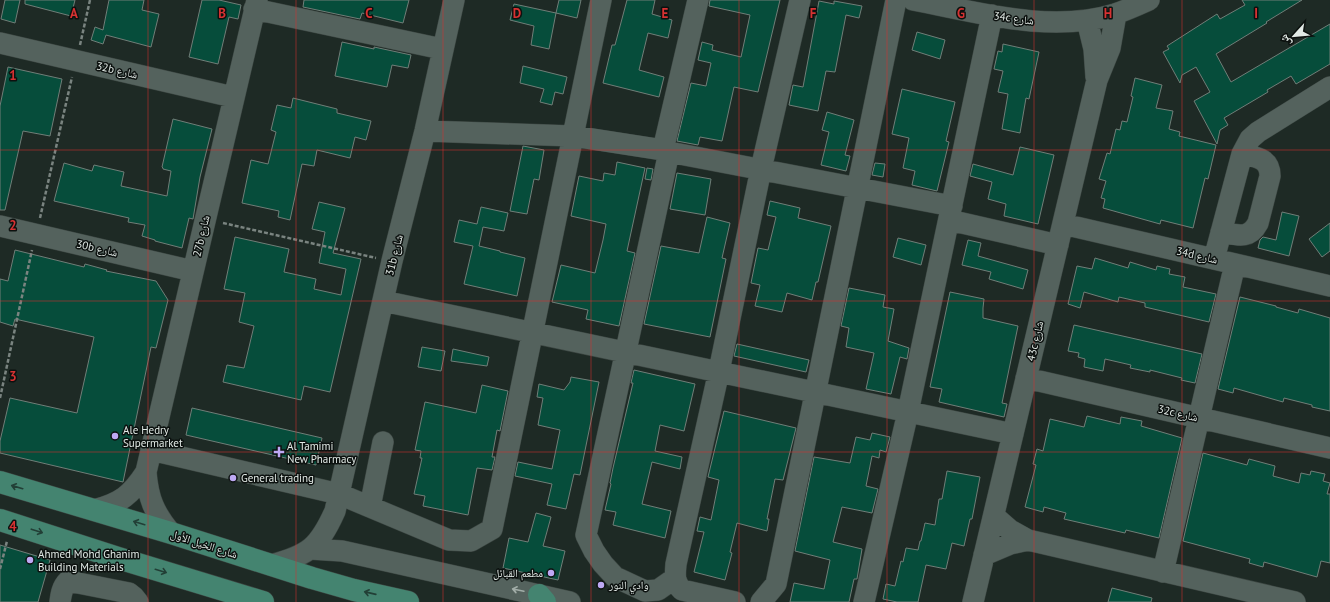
<svg xmlns="http://www.w3.org/2000/svg" width="1330" height="602" font-family="'PT Sans','Noto Naskh Arabic',sans-serif">
	<style>
		.building { fill: #064d3b; stroke: #707e78 }
		.lines { fill: none; stroke-linecap: round; stroke-linejoin: round }
		.minor-casing { stroke: #3c4642; stroke-width: 22 }
		.major-casing { stroke: #3c4642; stroke-width: 23 }
		.path { stroke: #7a8480; stroke-width: 2.5; stroke-dasharray: 4 2; stroke-linecap: butt }
		.minor { stroke: #54625d; stroke-width: 21 }
		.major { stroke: #448470; stroke-width: 22 }
		.oneway { stroke: #223f36 }
		.oneway2 { stroke: #a2ada8 }
		.grid { fill: none; stroke: #d73232; stroke-width: 1; stroke-opacity: 0.55 }
		.poi-dot { fill: #bea9f4; stroke: #0c110f; stroke-width: 1.5 }
		.labels { text-anchor: middle; stroke-width: 3; stroke-linejoin: round; paint-order: stroke }
		.street-label { font-size: 11px; fill: #e2eae6; stroke: #0c110f }
		.poi-label { font-size: 11px; fill: #e2eae6; stroke: #0c110f; text-anchor: start }
		.grid-label { font-size: 13px; text-anchor: middle; font-weight: bold; fill: #d73232; stroke: #0c110f; stroke-width: 3; stroke-linejoin: round; paint-order: stroke }
	</style>
	<rect width="100%" height="100%" fill="#1e2a25"/>
	<path class="building" d="M5 0H20L15 23 1 19Z
		M25 0H75L71 16 25 4Z
		M109 0H144L142 10 159 14 151 47 106 35 103 44 91 40 95 27 103 30Z
		M202 0H219L241 5 238 19 229 17 218 64 189 57Z
		M304 0H409L403 23 362 13 360 19 303 7Z
		M559 0H581L577 18 556 13Z
		M627 0H655L652 14 672 20 668 38 648 33 639 70 664 77 659 97 603 83 612 45H615Z
		M710 0H780L758 92 734 87 722 141 700 137 698 145 677 141 691 83 706 86 711 63 698 60 702 42 713 45 712 50 741 57 750 15 709 6Z
		M1242 0H1302L1266 22 1267 23 1216 54 1231 82 1330 24V64L1296 84 1291 76 1267 90 1268 92 1224 118 1228 125 1220 130 1217 144 1194 101 1210 92 1196 67 1182 75 1180 83 1163 52 1169 49 1167 46 1217 14 1220 19 1245 5Z
		M819 1 834 4V1L862 6 859 18 846 15 835 72 826 71 818 111 789 105 793 85 803 87Z
		M514 4 556 13 549 49 531 45 534 26 510 20Z
		M917 32 945 40 940 59 912 50Z
		M342 42 374 49V47L411 55 408 68 392 65 387 87 335 76Z
		M1003 44 1039 52 1029 99 1026 98 1020 133 1002 129 1008 94 998 92 1003 71 994 69 998 51 1002 52Z
		M523 66 567 77 563 94 555 92 552 105 540 102 544 89 520 83Z
		M8 67 62 79 50 136 23 131 5 210H0V106Z
		M1135 78 1162 85 1156 108 1173 111 1169 129 1180 132 1179 136 1216 145 1208 179 1205 178 1193 228 1161 220 1160 224 1103 208 1105 199 1101 198 1106 181 1099 179 1107 153 1110 154 1116 129 1120 130 1122 121 1127 122 1133 97 1131 96Z
		M902 89 955 102 946 141 949 142 937 191 912 185 915 171 903 168 909 138 892 134Z
		M293 98 337 109V113L371 121 366 140 355 137 350 158 317 150 314 166 302 164 290 220 278 217 279 211 242 203 251 160 268 164 276 132 271 130 277 105 291 108Z
		M827 112 854 120 845 155 850 156 846 171 821 165 829 132 822 130Z
		M173 119 212 129 200 177 193 219 189 218 182 248 155 241V240L142 236 145 225 128 222 129 218 54 201 64 163 92 171 94 165 124 172 121 186 167 196 171 171 163 169V168L162 167Z
		M523 146 544 150 539 180 534 179 527 214 510 211Z
		M1020 147 1054 155 1038 224 1004 216 1006 204 988 199 992 182 970 176 973 164 1013 175Z
		M617 162 645 168 627 251 635 253 619 326 586 319 588 310 552 302 561 265 595 273 603 240 606 224 571 216 579 176 603 181 604 173 615 175Z
		M875 163 885 164 883 177 872 175Z
		M647 168 653 169 651 180 645 179Z
		M677 173 711 179 705 215 670 209Z
		M770 201 800 208 798 218 831 226 818 282H816L812 300 787 293 782 312 755 306 760 285 751 283 758 248 768 250 776 217 767 215Z
		M319 202 345 208 333 253 361 259 330 392 304 386 301 400 223 382 227 365 244 368 254 326 239 322 245 293 224 289 235 237 289 249 284 272 316 279 314 289 341 295 346 269 319 263 325 232 312 229Z
		M481 207 508 213 504 231 483 227 479 246 500 251V252L525 258 517 296 464 284 473 246 454 242 459 220 477 224Z
		M1282 212 1299 216 1289 256 1258 248 1260 240 1263 237 1276 240Z
		M707 217 730 223 722 258 726 259 710 337 644 324 661 246 699 253Z
		M1330 223V251L1322 257 1309 239Z
		M898 238 926 245 921 265 893 257Z
		M968 240 981 243 978 256 1028 270 1023 289 989 279 991 272 962 265Z
		M15 250 84 267 85 264 107 270 106 271 156 281 168 300 156 348 151 347 123 482 0 453V441L10 398 77 413 94 337 15 319 13 326 0 322V279L8 281Z
		M1095 258 1128 268 1130 262 1156 270 1157 266 1170 269 1169 274 1185 277 1183 287 1216 294 1209 322 1145 307V303L1119 297 1118 302 1084 292 1080 308 1068 304 1077 266 1092 269Z
		M849 288 885 295 883 307 894 309 888 341 909 348 907 359 900 357 891 394 866 389 874 353 846 347 849 328 841 326Z
		M950 292 984 299 983 308V318L1018 326 1002 403 1007 404 1004 417 939 402 942 389 930 387Z
		M1240 297 1276 306V307L1298 313 1299 309 1330 318V411L1312 407V405L1284 398 1283 402 1234 388 1233 393 1218 389Z
		M1074 325 1202 354 1195 383 1181 380 1182 378 1150 370V372L1130 368 1131 365 1105 359 1103 371 1084 367 1085 359 1078 357 1079 353 1068 351Z
		M737 344 809 360 806 372 734 356Z
		M422 347 445 351 441 371 418 367Z
		M453 349 489 357 487 366 451 361Z
		M634 370 695 384 684 431 660 425 655 451 682 457 680 469 652 462 642 504 671 511 665 538 613 525 616 512 605 510 611 484 610 483 613 468 633 383H631Z
		M571 377 599 382 580 475 574 474 566 509 547 505 552 484 515 476 518 462 552 469 560 430 538 425 543 398 537 397 539 384 564 390 570 382Z
		M482 385 508 391 500 431 497 430 492 457H495L492 470 477 468 468 515 423 506 425 496 414 494 422 458H420L421 451 415 450 425 402 476 413Z
		M192 408 322 438 316 465 186 435Z
		M724 411 796 428 783 480 775 479 767 519H769L767 531 737 523 730 552 732 553 725 580 694 572 704 532 697 531 700 517 711 520 719 480 708 477Z
		M1087 416 1120 424 1121 417 1142 421 1141 426 1182 438 1159 538 1126 530 1125 533 1064 519 1066 513 1044 507 1043 512 1025 507 1036 465 1033 464 1037 449 1043 451 1050 419 1084 427Z
		M872 433 890 437 886 452 880 450 879 458 872 456 866 486 878 489 872 513 842 507 833 542 862 549 857 579H854L849 602H790L794 583 824 589 830 560 795 551 814 457 850 463 856 437 870 440Z
		M1203 453 1247 465 1249 459 1275 466 1273 476 1299 483 1301 473 1310 475 1311 471 1325 474 1323 481 1330 483 1327 494H1330V563L1321 561 1317 577 1264 562 1263 567 1249 563 1250 559 1183 541Z
		M947 471 980 477 972 519H970L964 546 952 543 946 569 926 565 918 602H897L883 599 886 584 895 586 901 561 903 562 906 548 918 550 920 541H921L925 523 935 525 939 499H942Z
		M536 513 551 517 543 546 565 551 558 580 503 568 509 538 528 542Z
		M0 545 50 560 38 602H0Z
		M1112 588 1152 598 1151 602H1108Z"/>
	<g class="lines">
		<defs>
			<path id="minor" d="M913 0C978 12 1050 34 1115 14 1127 10 1138 5 1149 0
				M254 9 442 49
				M1087 20 1094 49 1096 77
				M0 43 233 97
				M425 131 573 136 663 150 669 152 952 206
				M663 150 698 0
				M669 152 586 535 594 551 603 564 615 577 645 591 658 590 675 578
				M949 220 1058 245
				M1063 224 1330 286
				M0 226 193 271
				M1221 232C1237 235 1249 240 1258 223L1270 176C1270 158 1256 157 1242 154
				M1214 259 1242 154 1250 139 1258 132 1330 87
				M383 301 1013 434
				M1026 378 1330 448
				M151 450 339 494 449 540 471 541 492 529 601 0
				M370 507 383 442
				M94 510C121 503 131 495 146 472
				M994 516 1010 530 1028 540 1295 602
				M171 533C154 513 148 498 146 472L257 0
				M310 549 342 551 570 602
				M984 555 1010 544 1028 540
				M271 565C309 555 319 547 335 511L392 261 425 131 454 0
				M1163 572 1235 264
				M60 602C61 594 62 587 68 581L129 593 134 597 138 602
				M735 602 682 590C674 582 675 575 676 564L719 371 761 169 800 0
				M761 602 776 584 896 0
				M864 602 908 412 992 15
				M973 602 1097 80 1110 48 1116 14"/>
			<path id="major" d="M0 482 171 533 312 578 354 590 408 602
				M0 520 118 558 263 602
				M539 595 545 602"/>
		</defs>
		<use href="#minor" class="minor-casing"/>
		<use href="#major" class="major-casing"/>
		<path class="path" d="M80 45 90 0
			M40 218 72 77
			M223 223 376 258
			M0 398 32 250
			M0 569 7 541"/>
		<use href="#minor" class="minor"/>
		<use href="#major" class="major"/>
	</g>
	<defs><path id="oneway-shaft" d="M-6 0H5M1.5-3L5.5 0L1.5 3" fill="none" stroke-width="1.6" stroke-linecap="round" stroke-linejoin="round"/></defs>
	<g class="oneway">
		<use href="#oneway-shaft" transform="translate(17 487) rotate(-164)"/>
		<use href="#oneway-shaft" transform="translate(139 523) rotate(-163)"/>
		<use href="#oneway-shaft" transform="translate(37 531) rotate(18)"/>
		<use href="#oneway-shaft" transform="translate(161 571) rotate(17)"/>
		<use href="#oneway-shaft" transform="translate(370 593) rotate(-167)"/>
	</g>
	<use class="oneway2" href="#oneway-shaft" transform="translate(518 590) rotate(-168)"/>
	<path class="grid" d="M148 0V602M296 0V602M443 0V602M591 0V602M739 0V602M887 0V602M1034 0V602M1182 0V602M0 150H1330M0 301H1330M0 452H1330"/>
	<g class="poi-dot">
		<circle cx="115" cy="436" r="4"/>
		<path d="M277 446h4v4h4v4h-4v4h-4v-4h-4v-4h4z"/>
		<circle cx="233" cy="478" r="4"/>
		<circle cx="30" cy="560" r="4"/>
		<circle cx="551" cy="573" r="4"/>
		<circle cx="601" cy="585" r="4"/>
	</g>
	<g class="labels">
		<g class="street-label">
			<text transform="translate(1014 18) rotate(8)" y="4">34c شارع</text>
			<text transform="translate(117 70) rotate(13)" y="4">32b شارع</text>
			<text transform="translate(201 236) rotate(-77)" y="4">27b شارع</text>
			<text transform="translate(97 248) rotate(13)" y="4">30b شارع</text>
			<text transform="translate(394 255) rotate(-76)" y="4">31b شارع</text>
			<text transform="translate(1197 255) rotate(13)" y="4">34d شارع</text>
			<text transform="translate(1035 341) rotate(-77)" y="4">43c شارع</text>
			<text transform="translate(1178 413) rotate(13)" y="4">32c شارع</text>
			<text transform="translate(204 544) rotate(18)" y="4">شارع الخيل الأول</text>
		</g>
		<g class="poi-label">
			<text x="123" y="434">Ale Hedry<tspan x="123" dy="13">Supermarket</tspan></text>
			<text x="287" y="450">Al Tamimi<tspan x="287" dy="13">New Pharmacy</tspan></text>
			<text x="241" y="482">General trading</text>
			<text x="38" y="558">Ahmed Mohd Ghanim<tspan x="38" dy="13">Building Materials</tspan></text>
			<text x="543" y="577" text-anchor="end">مطعم القبائل</text>
			<text x="609" y="589">وادي النور</text>
		</g>
	</g>
	<g class="grid-label">
		<text x="74" y="18">A</text>
		<text x="222" y="18">B</text>
		<text x="369" y="18">C</text>
		<text x="517" y="18">D</text>
		<text x="665" y="18">E</text>
		<text x="813" y="18">F</text>
		<text x="961" y="18">G</text>
		<text x="1108" y="18">H</text>
		<text x="1256" y="18">I</text>
		<text x="13" y="80">1</text>
		<text x="13" y="230">2</text>
		<text x="13" y="381">3</text>
		<text x="13" y="531">4</text>
	</g>
	<g transform="translate(1294 36) rotate(243)" stroke="#0c110f" stroke-width="3" paint-order="stroke">
	<path d="M0-3L7 15L0 10L-7 15Z" fill="#e2eae6"/>
	<text y="-6" font-size="11" font-weight="bold" text-anchor="middle" fill="#e2eae6">ش</text>
	</g>
</svg>
